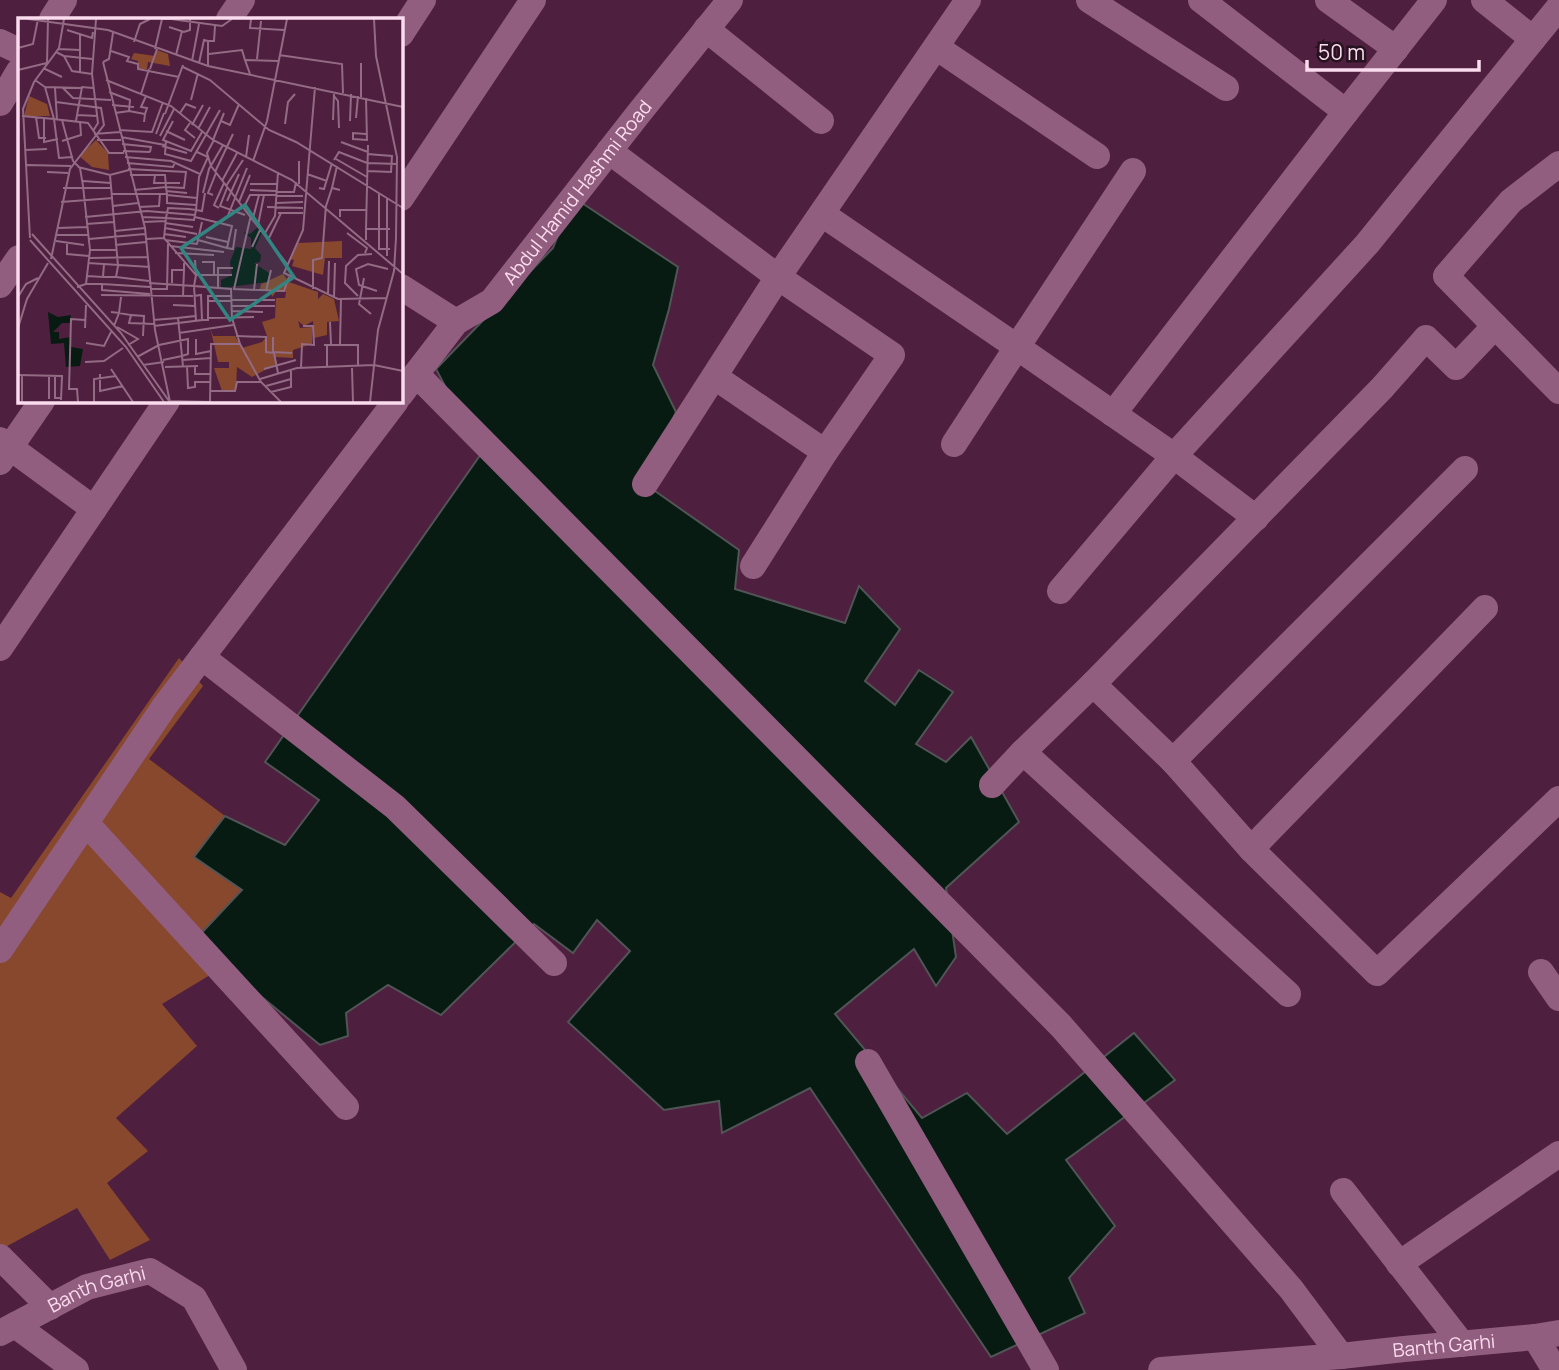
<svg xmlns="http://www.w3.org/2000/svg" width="1559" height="1370" font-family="Manrope,sans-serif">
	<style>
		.green { fill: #87482e }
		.water { fill: #081b13; stroke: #515555; stroke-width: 2 }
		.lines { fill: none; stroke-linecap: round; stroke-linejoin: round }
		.street { stroke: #925e7f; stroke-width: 26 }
		.labels { text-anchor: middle; stroke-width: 5; stroke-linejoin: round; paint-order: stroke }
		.street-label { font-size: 19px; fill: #fadcee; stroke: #271220 }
		.inset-road { fill: none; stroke: #936b84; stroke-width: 2 }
		.view { fill: #328581; fill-opacity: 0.15; stroke: #328581; stroke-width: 3.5 }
		.inset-edge { fill: none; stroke: #fadcee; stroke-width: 3.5 }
	</style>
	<rect width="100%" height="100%" fill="#4e1f3e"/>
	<path class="green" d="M179 658 203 686 149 759 225 816 194 857 242 889 194 941 220 969 162 1004 197 1046 116 1118 148 1151 107 1183 150 1240 110 1260 77 1208 0 1250V892L11 898Z"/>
	<path class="water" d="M573 197 678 267 669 309 653 365 676 412 645 484 739 550 735 589 845 623 859 586 900 629 865 681 895 705 919 670 953 692 916 744 946 762 971 737 1019 822 946 888 956 957 936 986 914 949 835 1014 922 1118 967 1093 1007 1134 1134 1033 1175 1080 1066 1160 1115 1226 1069 1278 1085 1313 991 1357 810 1088 722 1133 719 1101 664 1110 568 1022 630 951 597 920 573 953 534 924 441 1015 388 985 346 1013 348 1036 320 1045 194 941 242 890 194 857 225 816 285 845 319 800 265 762 481 454 436 369 553 248Z"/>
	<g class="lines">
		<g class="street">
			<path d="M1089 0 1226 88"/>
			<path d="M1201 0 1346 112"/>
			<path d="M1328 0 1396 49"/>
			<path d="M1484 0 1533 39"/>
			<path d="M52 19 64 0"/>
			<path d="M229 19 242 0"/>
			<path d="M706 29 821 121"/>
			<path d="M401 34 423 0"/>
			<path d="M0 42 19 51"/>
			<path d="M936 47 1097 156"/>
			<path d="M0 103 19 71"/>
			<path d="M609 151 778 277 892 355 825 452 753 566"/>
			<path d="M1559 164 1511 201 1446 276 1559 391"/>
			<path d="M401 198 533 0"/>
			<path d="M822 214 1017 347 1133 171"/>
			<path d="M0 285 19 258"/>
			<path id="s1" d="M401 287 456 322 492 301 639 113 730 0"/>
			<path d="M1495 326 1456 367 1426 338 1382 388 1093 684 1173 761 1251 849 1377 973 1559 799"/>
			<path d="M416 374 456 322"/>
			<path d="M715 377 825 452"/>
			<path d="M401 394 416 374 1061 1026 1291 1289 1341 1356"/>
			<path d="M1113 414 1346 112 1434 0"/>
			<path d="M0 440 94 509"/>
			<path d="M954 444 1017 347 1174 456 1256 518"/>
			<path d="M0 462 42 401"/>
			<path d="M645 484 778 277 968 0"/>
			<path d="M1060 591 1174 456 1367 244 1559 7"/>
			<path d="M0 648 167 401"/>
			<path d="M202 657 395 807 554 963"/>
			<path d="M1093 684 1023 752 1288 994"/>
			<path d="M1173 761 1465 469"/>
			<path d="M992 785 1023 752"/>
			<path d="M86 823 346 1107"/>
			<path d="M1251 849 1485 608"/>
			<path d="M0 950 164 707 396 401"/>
			<path d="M1541 972 1559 998"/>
			<path d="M868 1062 1046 1370"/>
			<path d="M1343 1191 1462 1344"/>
			<path d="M0 1257 50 1307"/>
			<path d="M1399 1264 1559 1154"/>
			<path d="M15 1325 76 1370"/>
			<path id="s2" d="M0 1333 87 1287 150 1271 194 1298 234 1370"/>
			<path d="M1535 1337 1555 1370"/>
			<path id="s3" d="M1161 1370 1341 1356 1404 1349 1535 1337 1559 1333"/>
		</g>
	</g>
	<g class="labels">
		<g class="street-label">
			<text dy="7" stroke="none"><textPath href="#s1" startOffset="245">Abdul Hamid Hashmi Road</textPath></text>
			<text dy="7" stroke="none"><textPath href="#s2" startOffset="107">Banth Garhi</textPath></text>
			<text dy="7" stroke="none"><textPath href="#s3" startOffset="284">Banth Garhi</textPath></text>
		</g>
	</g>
	<g transform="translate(18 18)">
		<rect width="385" height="385" fill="#4e1f3e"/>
		<path d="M139 32 150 36 152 48 130 44 129 51H120V43L113 41 116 35 137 38ZM11 78 29 86 32 98H6ZM78 122 90 135 91 152 74 149 61 138ZM324 223V240H307L305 257 274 248 276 242 272 241 280 225ZM265 256 271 264 300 274V281L305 276 316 281 321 303 309 304V317L296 320 295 303 286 308 280 303 282 310 294 309V326L275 332V340L257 339 258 346 234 359 219 349 218 372 204 373 196 350H211V344H200L192 309 195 318H217L224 330 244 324 249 318 244 304 257 300 258 280H267L268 274H258L254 279 253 274 242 271 243 266Z" fill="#87482e"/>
		<path d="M239 210 244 214 237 230 243 237 242 244 236 245 251 255 250 264 203 270V262L214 257 212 244 218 229 233 231V220L225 214 232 216ZM30 294 40 299 53 297 52 305H44L35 314H41V321L53 319V329L65 331 62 348 48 349 46 325 33 326Z" fill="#081b13"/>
		<path class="inset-road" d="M10 1 90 12 190 48 385 89M153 1 204 8 214 1M233 1 232 10 266 12M151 9 166 14 172 12V1M49 12 74 20 75 14M116 24 122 6 132 1M0 30 15 26 20 1M40 31 62 32M137 31 144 1H153M93 33 111 39 109 43 120 46V51L161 59M38 34 46 38 54 53 74 56M191 36 224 32 227 42M158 37 164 13M261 37 324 46 325 75M46 38 74 41M239 41 243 3M174 43 181 6M85 44 127 210 137 312 152 384M85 44 91 41 95 15M181 45 186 22 190 23M343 45V79M190 48V23H196L197 8M165 49 192 62 251 112 278 124 385 190M25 50 44 59M132 51 139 31M0 52 29 45 30 1M62 54V16M232 56 227 42 260 43M17 62 27 69 36 101 70 105 91 135H106M88 62 153 88 195 122 274 162 385 256M27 69 64 70M44 69 55 80 93 82M297 69 285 212 266 255 320 281 368 280M37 70 39 102M91 74 112 82 111 93 97 95M123 76 131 51M316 78 320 83 321 110M173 82 180 55M94 87 116 89M111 93 127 96 126 104M162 95 168 86 178 90M127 96 129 90 123 89 128 78M147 96 165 47M59 97 80 98M4 98 36 101 41 140 55 139M18 99 21 120H28M26 100V124L40 121M338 100 340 78M44 102 55 143M315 102 316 76M58 103 64 69 75 70M155 103 145 122 173 133 184 114M203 103 212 107 221 86M332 103 333 76M172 105 167 112 177 120M267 106 270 84 277 76M174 107 185 87M180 111 192 89M101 112 134 114 145 84M75 113 80 105 74 56 78 1M148 113 167 122M76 116 102 114M138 116 146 95M348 116 335 115V121L349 122 348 80M142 118 156 91M103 119 147 127M79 122H103M195 122 206 95M196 122 189 135 193 148 269 246M44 123 63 117 62 103M148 123 147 136 173 143 202 92M323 124 350 134M104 126 133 129 132 134M144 128 169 135M7 132 29 131M105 133 132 134M179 134 190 139 181 159 178 192 176 202 148 200 150 190 171 191 178 192 184 193 187 175M107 139 153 143 182 156M228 139 231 117M318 141 349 159M316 142 321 134 349 145 379 146M55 143 62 150 65 168 72 232 68 266 59 269M235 143 249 103 269 1M109 145 155 149 157 144M9 147 53 148M60 149 92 157 111 152M110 151 168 154 166 170 148 169 147 157H112M349 153 373 154 374 138 349 136M29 154 50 155M197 154 215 116M289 156 309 163M137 157 136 165H162M65 163 93 165M204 163 219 135M232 166H259M281 166V143M208 168 225 142M45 170H94M209 170 202 188 227 197M301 170 306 171 314 145M314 170 319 148M232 172 259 173M148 173 169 175M259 174H276L278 164M185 175 191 151 205 127M94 176H149L148 169 116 172M149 176V185L178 187M361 176V231H372M149 177 179 180M195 177 190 175 198 155M259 178H285M369 181V238M209 183 221 156M43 184 95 180M221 184 232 157M258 185 285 184M95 188 120 185M308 188 314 170 322 172M121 189 141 188 142 176M226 189 232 177H259M249 189 285 190M201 190 196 187 206 165M260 195H285M233 197 216 271 266 273 271 259M67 199 129 193 177 197M124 199 148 200 146 220M177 199 214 208 209 230 180 222M322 199V192H348M209 200 229 150M235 200 241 177M125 204 148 203M147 205 175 209M68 206 96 204M240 207 246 177M40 210 69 209M147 210 179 216M348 211 350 127M97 213 127 210M247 215 257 198 260 154M329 215 349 230 347 235M14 216 103 315 151 383M146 216 168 219M39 217H70M188 219 210 224M12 220 5 91 16 64 41 30 46 1M251 220 263 195M71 221 127 216M128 221 146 220 178 257 176 268 213 271 214 300 222 326 243 364 263 384M12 222 108 329 146 384M147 222 179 226 184 204M348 222V211H372M38 223 66 227M49 226V236L71 238M97 227 128 224M152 228 206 234M234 229 243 210M209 230 215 231 218 211M72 232H98M157 235 196 237M71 240 130 239M33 241 52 151 86 107 83 90 38 84M177 242 178 257H214M184 244H196V257M70 245 132 249M69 258 85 259 86 246M85 259H98L100 248 92 157M98 259 131 263M346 260 341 286 353 296M131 265 176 268 178 303M154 265V252H166V245M68 266H84V272L132 276M84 266 132 269M200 269V250H215M132 271H149L150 226M295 271V242L304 240 308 187M236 272 239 246M248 273 253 252M359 273 341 267 338 251 350 246 370 251M83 277 175 278M310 277 311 243M165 278 166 252M340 278 327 265 328 248 340 237 354 236M0 279 8 266 20 260M316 279 317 245M213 282H257M190 283H213M155 287 177 288M213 288H257M213 293 245 294M93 294 101 295 103 279M113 297 126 298 125 318M190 300 236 299M135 302 160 300M184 302H190V278H213M312 304 313 326M96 308 101 295 113 297 111 305 136 306M136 308 184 302 183 277 176 278M99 309 120 321 110 327M0 310 9 281 30 245M67 310 68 287M161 315 215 307M218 318 248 319V334L256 335 260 355M255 319V334L274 335M178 321V336L193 333M68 325 86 328 93 314M322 326 323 280M306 327H340V348M164 338 160 300 177 298M119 339 141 327 170 321V336L164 338M145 342 164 338 165 349M164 342 193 340M67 344 86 343 105 330M125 347 146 344M169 348 170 370 177 369V364H192M177 348V356H192M147 349 180 348M283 350 284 326 296 327 295 308H285M309 350V327M334 350 335 384M93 351 115 384M246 351 278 342M82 356V373L105 368M0 357 44 358 43 382M31 357V381M37 357V380H44M242 361 279 350 356 347 385 353M248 368 273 361M192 373H217L219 364H243M253 374 273 369V351M152 383 192 384M4 384V358M60 384 59 371H51L53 301 67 302M76 384V361L98 358M192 384 193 326H222M352 384 360 312 376 253 378 220 379 139 358 38 356 1"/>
		<path class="view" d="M227 187 276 259 212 302 163 230Z"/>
		<rect width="385" height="385" class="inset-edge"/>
	</g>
	<path d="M1307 60v10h172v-10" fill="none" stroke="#fadcee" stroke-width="3.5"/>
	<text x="1318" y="60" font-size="21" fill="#fadcee" stroke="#271220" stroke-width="5" paint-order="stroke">50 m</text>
</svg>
